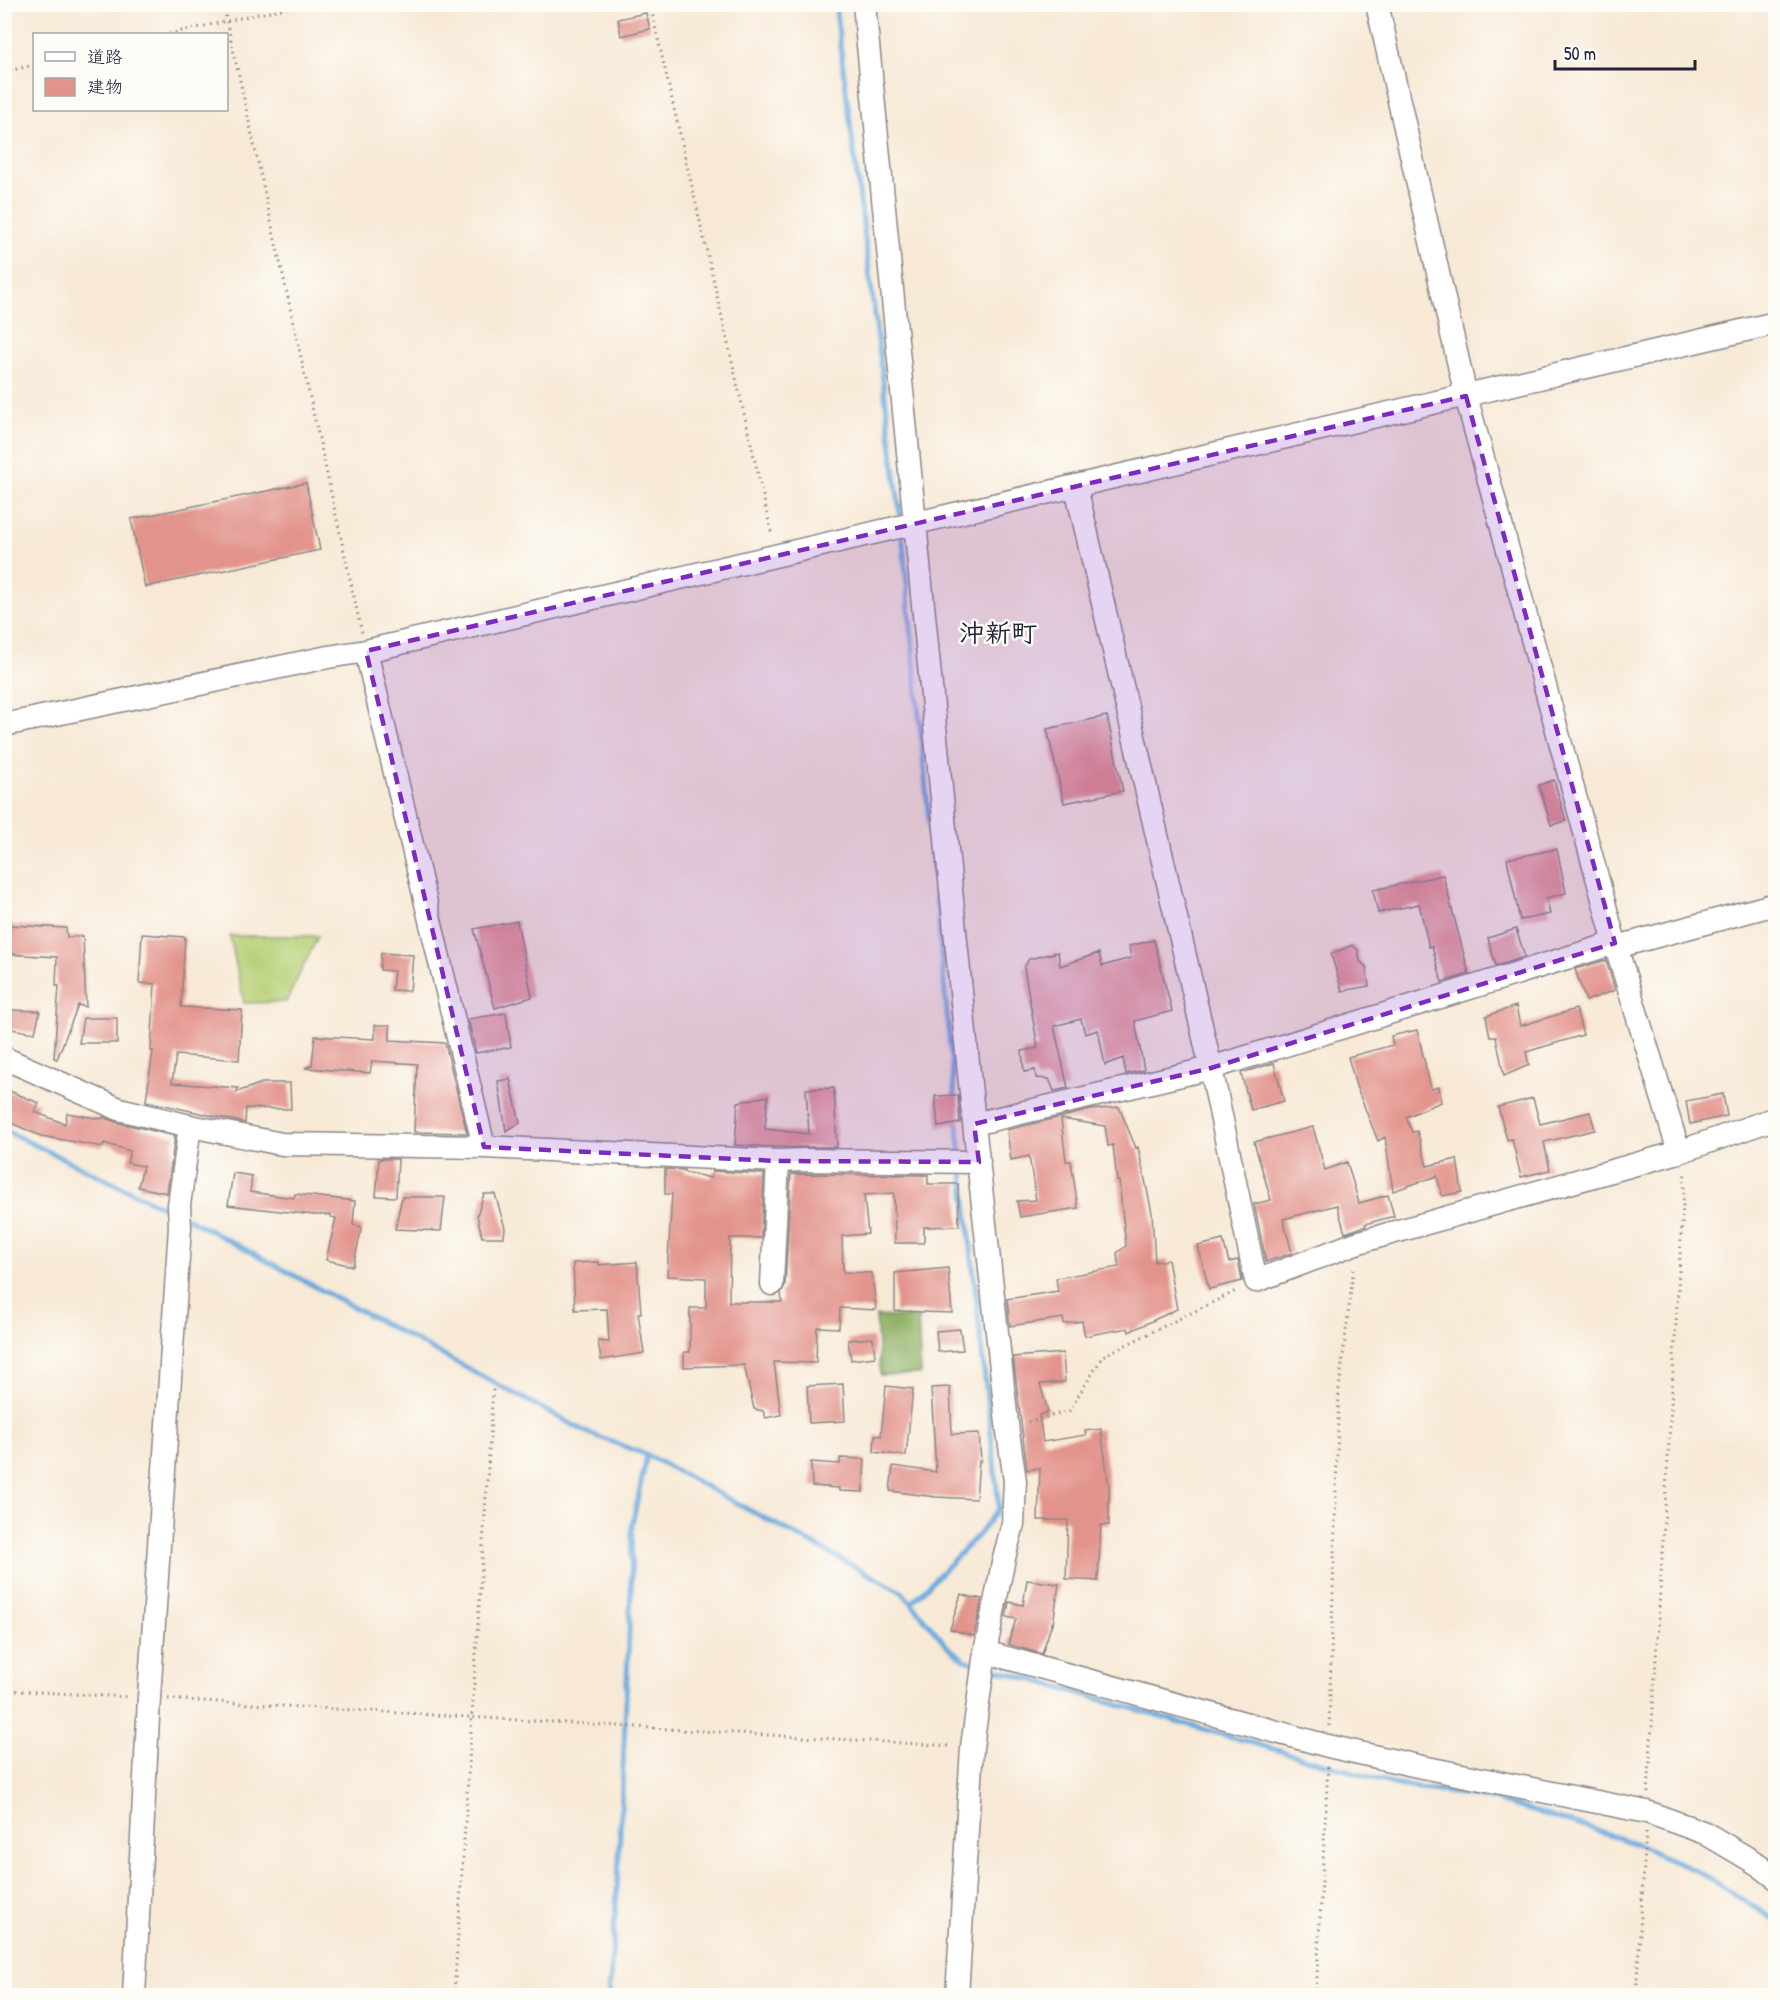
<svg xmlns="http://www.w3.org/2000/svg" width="1780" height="2000" font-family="'Patrick Hand','Klee One',sans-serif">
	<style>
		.green { fill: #b5cf74; stroke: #6c7858; stroke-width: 1.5 }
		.forest { fill: #90b266; stroke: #596a50; stroke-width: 1.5 }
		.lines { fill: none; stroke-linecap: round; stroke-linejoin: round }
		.stream { stroke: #6aaadd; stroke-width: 5 }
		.building { fill: #e2938b }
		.minor-casing { stroke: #8c8688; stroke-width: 25 }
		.path { stroke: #8c8688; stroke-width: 3; stroke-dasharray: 1.5 4.5; stroke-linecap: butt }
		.minor { stroke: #fff; stroke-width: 22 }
		.marked { fill: #7b2cbf; fill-opacity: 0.2; stroke: #7b2cbf; stroke-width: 4.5; stroke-dasharray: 12 8; stroke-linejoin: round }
		.labels { text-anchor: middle; stroke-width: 5; stroke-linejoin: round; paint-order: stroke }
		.quarter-label { font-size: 26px; font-weight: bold; fill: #22223b; stroke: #fdfcf7 }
	</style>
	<rect width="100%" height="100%" fill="#fdfcf7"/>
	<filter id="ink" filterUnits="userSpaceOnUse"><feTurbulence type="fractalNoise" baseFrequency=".0167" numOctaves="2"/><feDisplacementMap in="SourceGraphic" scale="12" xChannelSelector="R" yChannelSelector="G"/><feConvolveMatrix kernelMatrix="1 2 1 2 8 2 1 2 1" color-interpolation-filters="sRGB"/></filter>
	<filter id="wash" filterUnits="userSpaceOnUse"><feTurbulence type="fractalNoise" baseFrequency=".008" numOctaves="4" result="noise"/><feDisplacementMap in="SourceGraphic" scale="24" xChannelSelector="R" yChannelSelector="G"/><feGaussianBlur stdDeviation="1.35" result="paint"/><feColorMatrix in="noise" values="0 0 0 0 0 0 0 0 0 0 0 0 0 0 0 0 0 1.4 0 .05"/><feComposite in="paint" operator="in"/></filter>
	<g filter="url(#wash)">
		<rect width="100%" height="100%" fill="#f7e9d5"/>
		<path class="green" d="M230 936H318L286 1002 244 1003Z"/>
		<path class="forest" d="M876 1316 918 1318 921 1374 880 1375Z"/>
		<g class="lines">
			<path class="stream" d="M835 4 901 521
				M902 533 955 1100
				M957 1118 961 1157
				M4 1130 173 1212
				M187 1218 588 1433 647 1455 902 1592 949 1648 967 1661 979 1664
				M912 1602 978 1535 999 1508 962 1166
				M988 1667 1398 1785 1496 1800 1618 1837 1694 1869 1776 1921
				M609 1996 618 1876 631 1591 632 1525 647 1455"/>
		</g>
		<g id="blocks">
			<path class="building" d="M646 13 650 29 621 36 618 19Z
				M306 483 320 550 145 587 131 519Z
				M1107 716 1123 791 1064 803 1047 729Z
				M1554 780 1566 821 1551 825 1539 785Z
				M1557 849 1566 893 1546 898 1550 914 1520 920 1507 859Z
				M1443 875 1469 974 1442 982 1432 946 1429 947 1419 904 1378 913 1373 890Z
				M517 921 532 997 495 1008 474 929Z
				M9 925 66 928 67 937 83 936 86 1007 78 1005 57 1059 54 1058 59 986H56L57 957 7 954Z
				M1516 929 1525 957 1496 966 1488 938Z
				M142 934 185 937 181 1007 242 1010 239 1060 176 1055 172 1083 238 1088 237 1092 262 1083H290L291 1109 246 1108 245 1123 146 1101 153 1051H151L155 984 139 983Z
				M1154 940 1172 1011 1135 1021 1144 1070 1126 1074 1123 1058 1105 1065 1098 1030 1085 1034 1081 1019 1054 1026 1068 1088 1054 1091 1049 1079 1036 1078 1035 1070 1024 1072 1022 1051 1038 1048 1024 968 1029 959 1058 952 1060 966 1099 953 1102 966 1131 958 1129 946Z
				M1352 945 1358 950 1360 961 1366 967 1369 986 1342 991 1331 954Z
				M381 953 413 955 410 991 392 990 394 971 380 970Z
				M1606 960 1615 990 1586 1001 1575 969Z
				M1516 1006 1520 1026 1576 1009 1583 1035 1526 1052 1529 1065 1504 1076 1496 1037H1490L1486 1016Z
				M7 1010 40 1011 35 1033 4 1028Z
				M506 1013 511 1047 476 1053 468 1019Z
				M83 1018H117V1043H79Z
				M375 1025H390V1040L445 1043 467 1133 414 1132 417 1064 372 1061 370 1073 305 1068 312 1065 315 1036 375 1039Z
				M1417 1030 1431 1089 1439 1087 1441 1102 1406 1117 1412 1132 1417 1131 1427 1166 1457 1159 1462 1192 1442 1196 1437 1176 1393 1191 1385 1137 1378 1141 1356 1086 1348 1057 1393 1045 1391 1036Z
				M1274 1063 1284 1101 1251 1110 1241 1073Z
				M510 1079 520 1123 506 1131 498 1081Z
				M834 1088 837 1147H778L735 1145 738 1102 768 1096 765 1129 809 1134 806 1089Z
				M7 1090 39 1103 35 1112 65 1124 67 1113 102 1119 103 1117 116 1122 175 1136 167 1193 138 1187 143 1166 127 1163 130 1151 104 1143 103 1147 41 1136 4 1120V1100Z
				M1723 1094 1727 1116 1690 1124 1686 1101Z
				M958 1095 960 1123 938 1127 935 1096Z
				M1533 1098 1540 1124 1590 1112 1595 1130 1544 1142 1550 1170 1521 1177 1512 1139 1507 1140 1498 1107Z
				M1119 1107 1136 1148 1138 1147 1152 1213 1155 1262 1168 1260 1177 1309 1129 1332 1128 1328 1085 1336 1082 1321 1064 1324 1063 1318 1010 1326 1007 1299 1058 1291 1056 1278 1119 1267 1117 1253 1126 1246 1119 1181H1117L1113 1145 1108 1146 1105 1126 1061 1119 1066 1161H1071L1078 1208 1020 1217 1017 1201 1036 1200 1029 1156 1011 1160 1007 1130 1091 1110Z
				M1313 1127 1325 1170 1347 1162 1359 1203 1388 1195 1394 1216 1365 1224 1366 1226 1345 1233 1337 1205 1283 1219 1292 1253 1266 1262 1254 1204 1271 1200 1254 1142Z
				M379 1159H398L396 1197 376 1196Z
				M665 1169 684 1170V1172L711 1178 713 1171 764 1174 761 1238H730L729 1302H782L781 1293 785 1285 791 1174 928 1175V1184H958L959 1226 924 1227V1243H895L894 1193 864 1195 868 1234 842 1236 843 1272 872 1273 876 1310 840 1308 839 1328 817 1327 816 1363 774 1362 781 1415 766 1418 763 1411 754 1409 744 1365 684 1367V1352H690V1308H706V1278L667 1276 672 1194H665Z
				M233 1173 252 1176 250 1192 294 1198 295 1194 355 1201 353 1225 362 1227 353 1266 326 1260 336 1218 331 1217V1215H314L228 1205Z
				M484 1194H495L505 1228 504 1237H482L477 1215Z
				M402 1197H445L441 1231 395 1229Z
				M1223 1240 1229 1262 1238 1260 1242 1281 1209 1289 1198 1246Z
				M599 1262V1265L637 1262 641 1313H638L644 1353 601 1360 598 1341 609 1342 607 1309 575 1310 573 1263Z
				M948 1268 952 1313 895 1311V1273Z
				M960 1329 963 1350 938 1352 936 1331Z
				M873 1338 875 1357 851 1360 848 1340Z
				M1063 1353 1065 1382 1040 1384 1048 1412 1039 1415 1043 1442 1086 1435 1085 1431 1101 1429 1109 1487V1525H1101L1098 1581 1066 1579 1068 1520H1038L1040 1468 1027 1470 1013 1357Z
				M843 1384 845 1421 809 1423 807 1386Z
				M886 1386 913 1389 906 1456 874 1452 875 1435 881 1436Z
				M950 1387 952 1434 979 1433 981 1461H979L976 1499 936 1497 890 1491 893 1466 936 1472 931 1388Z
				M840 1458 865 1459 863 1492 839 1491V1488L812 1486 811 1462 840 1464Z
				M1027 1580 1059 1584 1053 1624 1052 1623 1042 1654 1008 1644 1016 1619 1006 1617 1009 1602 1023 1605Z
				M961 1594 977 1599V1598L982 1599 974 1636 950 1629Z"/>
		</g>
	</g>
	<g filter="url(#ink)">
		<use href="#blocks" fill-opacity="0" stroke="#8c8688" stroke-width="1.5"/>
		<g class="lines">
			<defs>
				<path id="minor" d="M864 4 974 1124 1008 1432 1015 1481 1013 1524 1004 1558 985 1652 972 1747 957 1996
					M1377 4 1466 396 1615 943 1679 1152
					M1076 487 1211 1068 1256 1281 1356 1243 1679 1152 1776 1118
					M366 651 484 1147
					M4 725 328 657 366 651 1776 323
					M4 1058 119 1109 190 1126 282 1144 484 1147 778 1161 804 1160 979 1162
					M974 1124 1211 1068 1615 943 1624 945 1776 904
					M772 1284 778 1161
					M985 1652 1328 1746 1422 1767 1647 1812 1705 1833 1759 1865 1776 1878
					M134 1996 149 1698 180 1227 179 1205 190 1126"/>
			</defs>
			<use href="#minor" class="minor-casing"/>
			<path class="path" d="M223 4 362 633
				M650 4 772 535
				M169 34 303 4
				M4 72 34 65
				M1028 1422 1069 1411 1103 1356 1238 1290
				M4 1690 128 1697
				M168 1699 952 1746
				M1329 1726 1339 1389 1354 1265
				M1648 1793 1685 1171
				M454 1996 493 1388
				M1316 1996 1328 1765
				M1636 1996 1646 1833"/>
			<use href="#minor" class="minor"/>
		</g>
	</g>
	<path class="marked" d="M1466 396 1615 943 1211 1068 974 1124 979 1162 778 1161 484 1147 366 651Z"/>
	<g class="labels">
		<g class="quarter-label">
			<text x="998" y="642">沖新町</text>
		</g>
	</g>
	<rect width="1780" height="2000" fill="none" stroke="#fdfcf7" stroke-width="24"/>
	<rect x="33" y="33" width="195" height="78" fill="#fdfcf7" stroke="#a5a5ac" stroke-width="1.5"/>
	<rect x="45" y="52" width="30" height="9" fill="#ffffff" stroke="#a5a5ac" stroke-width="1.5"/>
	<text x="87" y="63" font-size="18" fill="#22223b">道路</text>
	<rect x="45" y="78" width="30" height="18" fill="#e2938b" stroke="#a5a5ac" stroke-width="1.5"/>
	<text x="87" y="93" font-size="18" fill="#22223b">建物</text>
	<path d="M1555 60v9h140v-9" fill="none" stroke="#22223b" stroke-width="3"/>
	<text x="1564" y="60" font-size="18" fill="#22223b" stroke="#fdfcf7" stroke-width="4.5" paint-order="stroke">50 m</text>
</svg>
